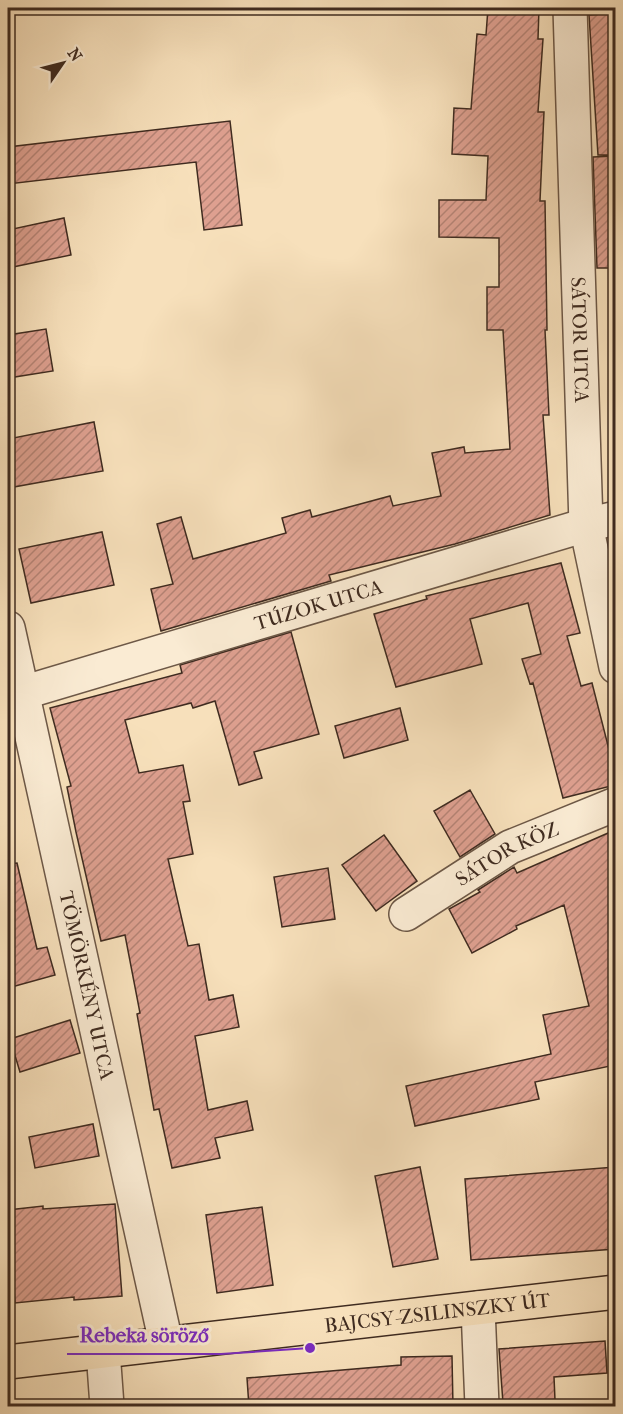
<svg xmlns="http://www.w3.org/2000/svg" width="623" height="1414" font-family="'IM FELL French Canon',serif">
	<style>
		.building { fill: url(#building-hatch); stroke: #3f2b20; stroke-width: 1.5 }
		.lines { fill: none; stroke-linecap: round; stroke-linejoin: round }
		.minor-casing { stroke: #6d5847; stroke-width: 36 }
		.major-casing { stroke: #3f2b20; stroke-width: 36 }
		.minor { stroke: #faebd3; stroke-width: 33 }
		.major { stroke: #f7e0bb; stroke-width: 33 }
		.labels { text-anchor: middle; stroke-width: 6; stroke-linejoin: round; paint-order: stroke }
		.street-label { font-size: 20px; fill: #3f2b20; stroke: #faebd3 }
		.leader { fill: none; stroke: #7b2cbf; stroke-width: 2 }
		.callout-dot { fill: #7b2cbf; stroke: #faebd3; stroke-width: 2 }
		.callout-label { font-size: 21px; text-anchor: middle; font-weight: bold; fill: #7b2cbf; stroke: #faebd3; stroke-width: 6; stroke-linejoin: round; paint-order: stroke }
	</style>
	<defs>
		<pattern id="building-hatch" width="6" height="6" patternUnits="userSpaceOnUse" patternTransform="scale(1.5)"><rect width="6" height="6" fill="#dea090"/><path d="M-1 1l2-2M0 6l6-6M5 7l2-2" fill="none" stroke="#b58375"/></pattern>
	</defs>
	<rect width="100%" height="100%" fill="#f7e0bb"/>
	<filter id="stains"><feTurbulence type="fractalNoise" baseFrequency=".00333" numOctaves="4"/><feColorMatrix values="0 0 0 0 .2 0 0 0 0 .09 0 0 0 0 .02 0 0 0 .5 -.17"/></filter>
	<radialGradient id="worn" r=".72"><stop offset=".6" stop-color="#630" stop-opacity="0"/><stop offset="1" stop-color="#630" stop-opacity=".3"/></radialGradient>
	<path class="building" d="M488 8H539L538 39H543L538 112H544L540 201H545L547 330H545L549 415H543L550 515 455 544 329 575 331 581 161 631 151 589 173 584 157 524 181 517 193 559 286 533 282 518 310 510 312 517 390 496 393 506 441 496 432 453 464 447 465 453 510 449 503 330H487V287H499V238L439 237V200H486L488 156 452 154 454 108 471 109 477 34 486 35Z
		M615 13V155H598L589 15Z
		M230 121 242 225 204 230 196 162 8 184V147Z
		M615 156V268H597L593 157Z
		M64 218 71 255 8 268V230Z
		M46 329 53 371 8 378V335Z
		M94 422 103 471 8 488V439Z
		M102 532 114 585 31 603 19 549Z
		M561 563 580 633 567 636 581 686 592 683 615 773V785L563 798 533 683 530 684 522 659 541 654 528 603 470 619 482 664 396 687 374 614 427 599 426 596Z
		M291 632 319 734 254 752 262 778 239 785 215 701 193 708 191 703 125 720 139 773 183 765 190 801 183 802 193 854 168 859 188 946 199 944 209 1000 233 995 239 1027 195 1036 208 1110 247 1101 253 1130 215 1138 220 1158 172 1168 159 1109 154 1110 137 1014 140 1013 125 935 101 941 76 832 67 787 71 786 50 708 182 673 180 665Z
		M400 708 408 740 344 758 335 726Z
		M470 790 495 834 460 857 434 811Z
		M615 830V1065L535 1082 539 1099 415 1126 406 1086 551 1054 543 1015 589 1006 564 905 516 926 517 929 472 953 449 909 480 892 478 890 514 867 517 873Z
		M384 835 417 881 376 911 342 865Z
		M17 863 37 949 47 947 55 975 8 988V864Z
		M328 868 335 919 282 927 274 877Z
		M70 1020 80 1053 20 1072 10 1039Z
		M93 1124 99 1156 35 1168 29 1137Z
		M420 1167 438 1259 393 1267 375 1176Z
		M615 1167V1249L471 1260 465 1179Z
		M115 1204 122 1296 74 1300V1297L15 1303 8 1210 43 1206V1209Z
		M262 1207 273 1285 217 1293 206 1215Z
		M605 1341 607 1373 554 1377 555 1400 503 1403 499 1349Z
		M452 1356 453 1407H249L247 1378 401 1365V1357Z"/>
	<g class="lines">
		<defs>
			<g id="minor">
				<path id="s1" d="M570 8 586 525 616 667"/>
				<path id="s2" d="M8 628 166 1343"/>
				<path id="s3" d="M22 693 586 525 616 518"/>
				<path id="s4" d="M406 914 510 847 616 804"/>
				<path d="M478 1308 482 1406"/>
				<path d="M103 1351 107 1406"/>
			</g>
			<g id="major">
				<path id="s5" d="M8 1362 616 1292"/>
			</g>
		</defs>
		<use href="#minor" class="minor-casing"/>
		<use href="#major" class="major-casing"/>
		<use href="#minor" class="minor"/>
		<use href="#major" class="major"/>
	</g>
	<g class="labels">
		<g class="street-label">
			<text dy="7" stroke="none"><textPath href="#s1" startOffset="332">SÁTOR UTCA</textPath></text>
			<text dy="7" stroke="none"><textPath href="#s3" startOffset="309">TÚZOK UTCA</textPath></text>
			<text dy="7" stroke="none"><textPath href="#s4" startOffset="118">SÁTOR KÖZ</textPath></text>
			<text dy="7" stroke="none"><textPath href="#s2" startOffset="366">TÖMÖRKÉNY UTCA</textPath></text>
			<text dy="7" stroke="none"><textPath href="#s5" startOffset="432">BAJCSY-ZSILINSZKY ÚT</textPath></text>
		</g>
	</g>
	<path class="leader" d="M310 1348L221 1354H67"/>
	<circle class="callout-dot" cx="310" cy="1348" r="6"/>
	<g class="callout-label">
		<text x="144" y="1342">Rebeka söröző</text>
	</g>
	<rect width="623" height="1414" fill="none" stroke="#f7e0bb" stroke-width="30"/>
	<rect x="9" y="9" width="605" height="1396" fill="none" stroke="#3f2b20" stroke-width="3"/>
	<rect x="15" y="15" width="593" height="1384" fill="none" stroke="#3f2b20" stroke-width="1.5"/>
	<g transform="translate(63 63) rotate(55)" stroke="#faebd3" stroke-width="4.5" paint-order="stroke">
	<path d="M0-4.5L10 22L0 15L-10 22Z" fill="#3f2b20"/>
	<text y="-9" font-size="16" font-weight="bold" text-anchor="middle" fill="#3f2b20">N</text>
	</g>
	<rect width="100%" height="100%" filter="url(#stains)"/>
	<rect width="100%" height="100%" fill="url(#worn)"/>
</svg>
